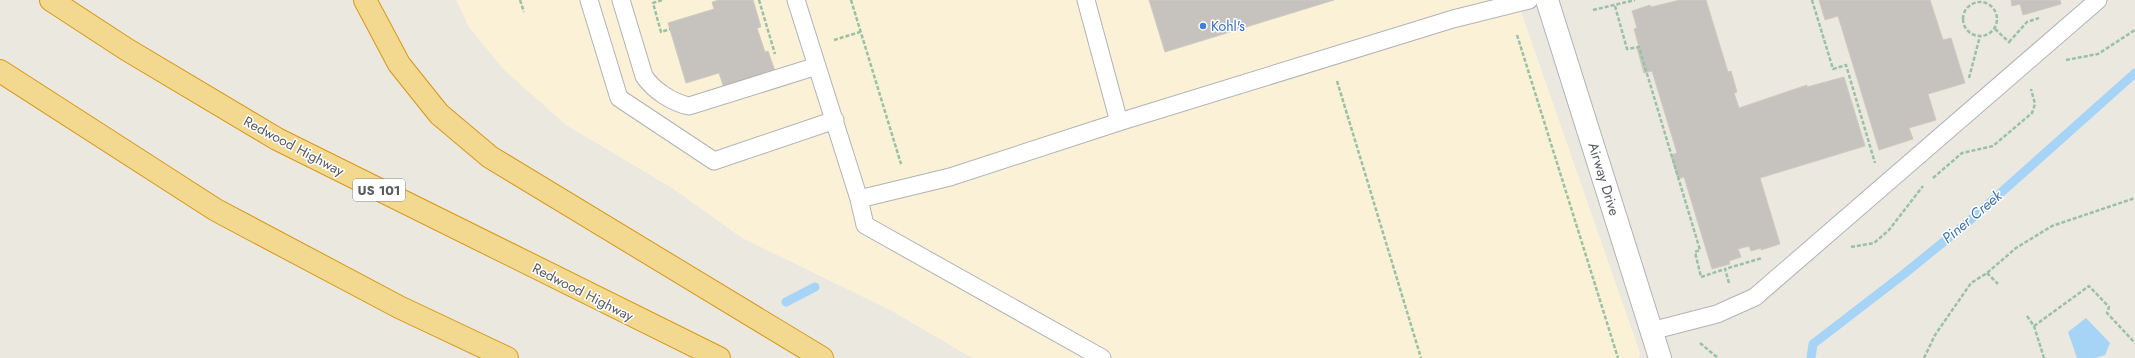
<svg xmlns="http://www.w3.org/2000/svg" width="2135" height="358" font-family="Jost,sans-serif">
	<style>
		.commercial { fill: #faf1d6 }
		.water { fill: #a5d4f7 }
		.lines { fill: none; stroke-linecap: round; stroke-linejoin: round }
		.stream { stroke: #a5d4f7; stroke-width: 9 }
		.building { fill: #c6c3be; stroke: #cfcac0 }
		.lane-casing { stroke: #b1b3b7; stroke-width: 19 }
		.street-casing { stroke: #b1b3b7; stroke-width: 24 }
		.highway-casing { stroke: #d79814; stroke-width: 24 }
		.path { stroke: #99c1a4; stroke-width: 2.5; stroke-dasharray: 4 2; stroke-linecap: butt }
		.lane { stroke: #fff; stroke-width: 17 }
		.street { stroke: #fff; stroke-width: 22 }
		.highway { stroke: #f3d890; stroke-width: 22 }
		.shop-dot { fill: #3f7fe0; stroke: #fff; stroke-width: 1.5 }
		.labels { text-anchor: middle; stroke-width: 3; stroke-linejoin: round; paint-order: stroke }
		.shield { fill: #fff; stroke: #8b8d90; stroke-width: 1 }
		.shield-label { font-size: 13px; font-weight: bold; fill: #595c60 }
		.shop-label { font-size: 14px; fill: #366cbe; stroke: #fff; text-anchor: start }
		.street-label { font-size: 14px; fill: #595c60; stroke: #fff }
		.water-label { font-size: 15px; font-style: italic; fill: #4575a6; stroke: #fff }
	</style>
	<rect width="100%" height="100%" fill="#ebe8e0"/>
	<path class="commercial" d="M456 0H1517L1640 353 1639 358H972L892 311 742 238 672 188 566 125 503 69 469 27Z"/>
	<path class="water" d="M2086 318 2110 343 2105 355 2095 358H2077L2068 332Z"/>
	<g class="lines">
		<path class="stream" d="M786 302 815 287
			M1811 358 1813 344 1904 274 1968 222 2135 73"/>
	</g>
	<path class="building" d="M719 0H753L761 27 757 28 765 52 768 51 775 71 724 88 719 73 686 83 668 23 714 9 712 2Z
		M1149 0H1334L1165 52Z
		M1680 0H1706L1728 72 1731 71 1737 92 1734 93 1739 108 1807 85V87L1844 77 1865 146 1760 178 1780 244 1761 250V248L1751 251 1749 246 1738 249 1741 257 1729 261 1730 264 1712 269 1684 177 1678 179 1671 155 1677 153 1652 71 1644 73 1637 48 1639 47 1634 29 1637 28 1632 11 1650 5 1651 7Z
		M1819 0H1930L1943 40 1951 38 1965 83 1928 94 1936 120 1909 128 1913 139 1879 150 1838 16 1825 20Z
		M2011 0H2060L2061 4 2023 15 2020 4 2012 6Z"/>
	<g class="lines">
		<defs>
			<path id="lane" d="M589 0 619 98 714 161 835 120
				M621 0 644 76C653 90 673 103 689 106L817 66
				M796 0 859 199
				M1086 0 1119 122 1453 19 1529 0
				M1651 331 1717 314 1755 297 2098 0
				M1102 358 865 225 859 199 950 177 1119 122"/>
			<path id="street" d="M1547 0 1660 358"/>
			<path id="highway" d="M51 0 126 49 277 139 719 358
				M365 0 399 64 439 114 490 157 822 358
				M0 71 216 210 399 307 507 358"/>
		</defs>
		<use href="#lane" class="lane-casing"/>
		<use href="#street" class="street-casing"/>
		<use href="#highway" class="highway-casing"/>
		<path class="path" d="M520 0 524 12
			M662 0 653 3 661 32 670 29
			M759 0 775 54
			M851 0 901 164
			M1812 0 1833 69 1846 65 1875 163
			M1963 19a17 17 0 1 1 34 0a17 17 0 1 1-34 0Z
			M1615 6 1627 49 1639 47 1700 250 1695 252 1701 277 1725 269
			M1593 10 1635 0
			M1995 29 2010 43
			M1517 35 1618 358
			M834 40 860 32
			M2009 42 2027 22 2039 18
			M2066 60 2098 54 2135 30
			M1969 78 1980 36
			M1337 81 1421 358
			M1933 178 1962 153 1993 146 2032 113 2035 104 2031 89
			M1851 247 1874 243 1889 230 1923 186
			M1987 273 1998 284
			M1729 283 1725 269 1762 258
			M2027 316 2034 326 2044 358
			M2034 326 2089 286 2109 307 2107 313 2135 343
			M1700 343 1718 358
			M1924 358 1935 335 1971 283 1987 273 2016 248 2052 226 2135 198"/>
		<use href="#lane" class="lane"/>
		<use href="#street" class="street"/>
		<use href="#highway" class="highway"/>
	</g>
	<circle class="shop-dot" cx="1203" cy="26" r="4"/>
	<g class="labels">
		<rect class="shield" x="353" y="179" width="52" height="22" rx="3"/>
		<g class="shield-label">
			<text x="379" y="195">US 101</text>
		</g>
		<g class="shop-label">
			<text x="1211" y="31">Kohl's</text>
		</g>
		<g class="street-label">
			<text transform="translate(294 146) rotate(28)" y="5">Redwood Highway</text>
			<text transform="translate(1604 179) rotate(73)" y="5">Airway Drive</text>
			<text transform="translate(583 292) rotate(27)" y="5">Redwood Highway</text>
		</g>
		<g class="water-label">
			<text transform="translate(1972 217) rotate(-40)" y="5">Piner Creek</text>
		</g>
	</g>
</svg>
